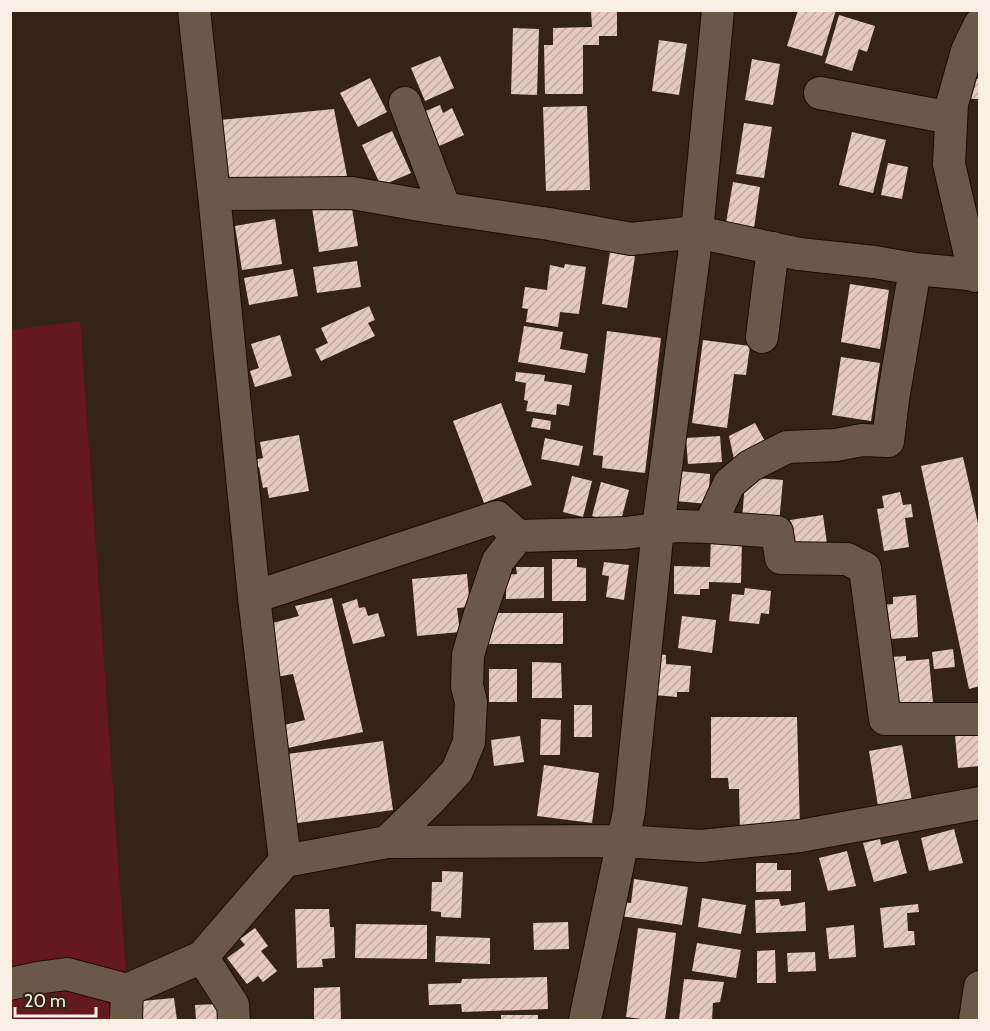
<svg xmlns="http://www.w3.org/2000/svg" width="990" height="1031" font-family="Cabin,sans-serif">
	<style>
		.pitch { fill: #65191f }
		.building { fill: url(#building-hatch) }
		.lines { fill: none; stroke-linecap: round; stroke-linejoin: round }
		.minor-casing { stroke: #1b0d01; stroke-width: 34 }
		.minor { stroke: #6b5948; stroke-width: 32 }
	</style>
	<defs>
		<pattern id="building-hatch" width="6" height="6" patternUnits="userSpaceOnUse" patternTransform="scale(1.5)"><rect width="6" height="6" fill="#e6cabe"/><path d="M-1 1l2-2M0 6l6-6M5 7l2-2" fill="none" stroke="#bfaaa0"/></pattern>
	</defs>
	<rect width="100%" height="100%" fill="#342414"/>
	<path class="pitch" d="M80 321 127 990V1020H11L10 330Z"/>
	<path class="building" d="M798 10H836L822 56 787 46Z
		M617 11V36H599V45H583V94H545L544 45H553V28L592 27 591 12Z
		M839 15 875 26 867 52 859 49 852 71 825 63Z
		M513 28 539 29 537 95 511 94Z
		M659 40 687 44 679 95 652 91Z
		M440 56 454 88 425 101 411 68Z
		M752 59 780 64 773 105 745 100Z
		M370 78 387 112 358 127 340 93Z
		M972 78 980 79V99H971Z
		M440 105 443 113 452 108 464 135 437 147 421 113Z
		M587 106 590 190 546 191 543 107Z
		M334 109 347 176 226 185 220 120Z
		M744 123 772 127 764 178 736 174Z
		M392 131 411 173 381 186 362 145Z
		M852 132 886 140 873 193 839 185Z
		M888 163 908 167 902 199 881 195Z
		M733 182 760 187 754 228 726 223Z
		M351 202 358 246 319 252 312 208Z
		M275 219 282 264 242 270 235 226Z
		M610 252 635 256 627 308 602 304Z
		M357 261 361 287 317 293 313 267Z
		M565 264 586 267 579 314 560 312 558 327 526 322 528 309 522 308 525 287 547 290 550 265 564 268Z
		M293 269 298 296 249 305 244 278Z
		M850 284 889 290 880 349 841 342Z
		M369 306 375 320 368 323 375 336 321 361 315 349 328 343 321 328Z
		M524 326 563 332 560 349 588 354 585 373 518 362Z
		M607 331 661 338 645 473 602 468 603 456 593 455Z
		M280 335 292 376 255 387 250 371 259 368 251 344Z
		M703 340 750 346 746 375 734 374 727 428 692 423Z
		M841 357 880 363 871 421 832 415Z
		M516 372 545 375 544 381 572 385 569 406 557 404 556 415 526 411 528 401 524 400 526 383 515 381Z
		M501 403 532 485 484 503 453 421Z
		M533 418 551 421 550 430 531 427Z
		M755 423 767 445 735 464 729 436Z
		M299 435 309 491 269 498 267 487 263 488 259 467H255L254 460 263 458 260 442Z
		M720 436 722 462 688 464 686 438Z
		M545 438 583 446 579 466 541 459Z
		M963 457 980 532V686L969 689 921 466Z
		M678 471 710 474 708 504 676 501Z
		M572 476 592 481 583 517 563 512Z
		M755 478 783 480 779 523 742 519 745 483Z
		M601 482 629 490 620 524 592 516Z
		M900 492 903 505 911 504 913 517 905 518 909 547 884 551 877 509 884 508 882 496Z
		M823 515 827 544 787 549 791 526 790 520Z
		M711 537 742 538 741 583 709 582V589H700V595L674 594V566L710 567Z
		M552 559H577V567L586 568V601H552Z
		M604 562 629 565 624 600 606 597 609 576 602 575Z
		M516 567H544V598L506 599V575L517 574Z
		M467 574 470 607 457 608 460 632 417 636 412 579Z
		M745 588 771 591 769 614 761 613 759 624 729 621 732 594 744 595Z
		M916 595 918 637 890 639 889 618H882L881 605 893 604V597Z
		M332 598 363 732 278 750 276 727 305 720 293 674 276 677 269 624 299 616 295 606Z
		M357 599 359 608 365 607 368 616 378 613 385 636 353 644 342 604Z
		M489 613H563V644H489Z
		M682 616 716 620 712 653 678 648Z
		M953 649 955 667 934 669 932 652Z
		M657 654 666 655V664L691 666 689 692H677V697L654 695Z
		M906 656V661L929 659 933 703 894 707 890 657Z
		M532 662 561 663 562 698H532Z
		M489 669H517V702H489Z
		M574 705H592V737H574Z
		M711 717H797L800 828 740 831 739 789H729L728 778H711Z
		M541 719 561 720 560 755H540Z
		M980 733V766L958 768 955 735Z
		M520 736 524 762 494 766 491 740Z
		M383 741 393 810 290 824 280 755Z
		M902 745 912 801 878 806 869 751Z
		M544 765 599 773 592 823 537 816Z
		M954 829 963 863 929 871 921 838Z
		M880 839 881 845 898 840 907 873 874 882 863 843Z
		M847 851 856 886 828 891 819 858Z
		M756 863H777V870H791V891L756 892Z
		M442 871 463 872 461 918 441 917V912L431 911 432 882H442Z
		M634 879 688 887 682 925 621 916 623 902 631 903Z
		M702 898 746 905 741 934 698 927Z
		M779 899 781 906 805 902 806 931 756 933 755 900Z
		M918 904 919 912 907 913 908 931H914L915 945 884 948 880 908Z
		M295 909H329L330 927H334L335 958 322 959 323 967 297 968Z
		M568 922 569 949 534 950 533 923Z
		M356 924 427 925V959L355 958Z
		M854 925 856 957 829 959 826 928Z
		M255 928 268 946 261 951 277 971 263 982 258 976 247 984 227 958 245 945 240 939Z
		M638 928 676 933 665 1020H650L626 1017Z
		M436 936 490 938V964L435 962Z
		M697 943 741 950 736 978 692 971Z
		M775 950 776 983H757V951Z
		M815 952 816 971 788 972 787 953Z
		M547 977 548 1009 462 1012 461 1004 429 1005 428 984 461 983 462 979Z
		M684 979 724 982 720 1002 713 1003 712 1020H679Z
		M340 987 341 1020H314V988Z
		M174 998 177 1020H138L137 1012 143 1011 142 1001Z
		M218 1004 219 1020H196L195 1005Z
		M501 1015H538V1020H501Z"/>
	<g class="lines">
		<defs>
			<path id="minor" d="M820 93 951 118
				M405 103 445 209
				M214 194 352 193 420 205 549 224 631 239 697 232 799 254 874 262 915 269 980 275
				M975 276 949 164 952 104 967 51 980 24
				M762 337 773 248
				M709 527 777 532 781 558 847 559 865 568 885 719H980
				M254 597 497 517 518 536 626 533 678 526 709 527 729 484 750 466 787 447 836 445 862 440 888 441 893 399 915 269
				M387 842 430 800 457 771 469 742 471 702 467 686 468 655 479 617 498 561 518 536
				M285 861 387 842 623 841 701 846 800 836 980 803
				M202 957 233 1005 234 1020
				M10 984 37 978 67 974 127 990
				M126 1020 127 990 202 957 285 861 254 597 214 194 194 10
				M585 1020 629 812 658 528 697 232 718 10
				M975 1020 980 987"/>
		</defs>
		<use href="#minor" class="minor-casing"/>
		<use href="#minor" class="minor"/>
	</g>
	<rect width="990" height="1031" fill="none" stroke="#faefe5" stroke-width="24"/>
	<path d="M15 1007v9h81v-9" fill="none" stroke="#faefe5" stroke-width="3"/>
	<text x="24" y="1007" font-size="18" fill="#faefe5" stroke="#342414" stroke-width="4.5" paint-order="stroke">20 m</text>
</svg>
